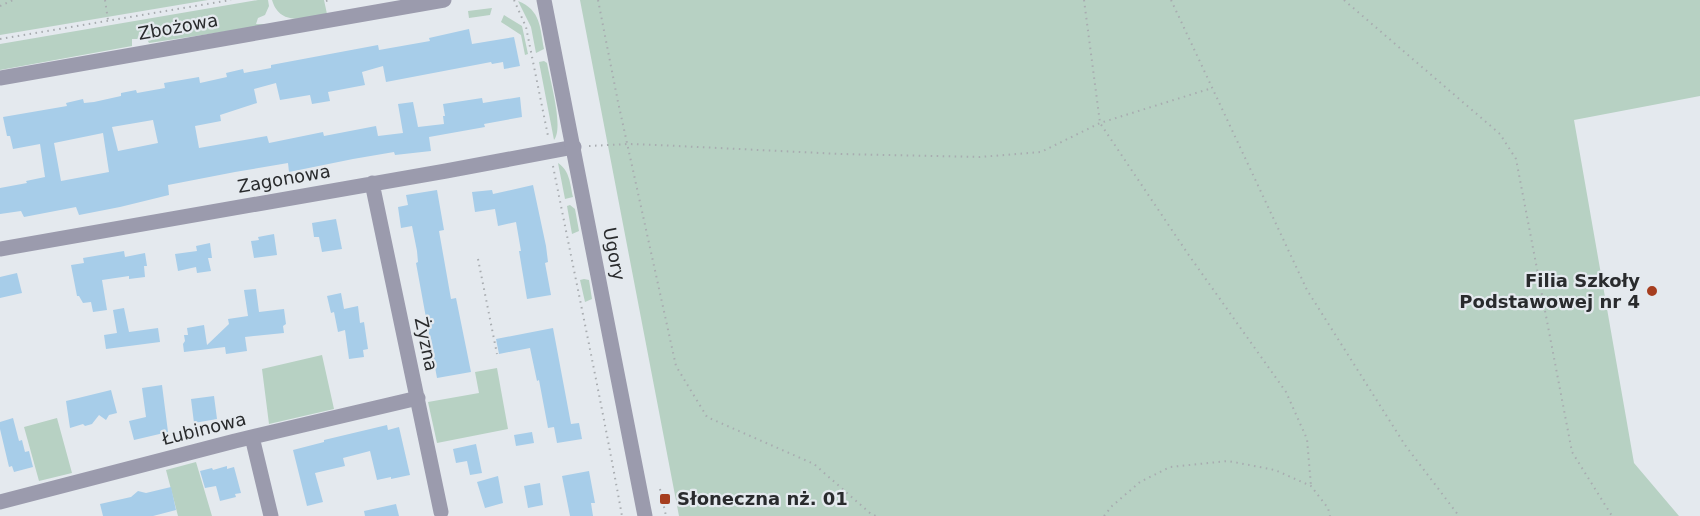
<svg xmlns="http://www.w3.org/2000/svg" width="1700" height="516" font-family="'DejaVu Sans',sans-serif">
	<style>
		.green { fill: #b7d1c3 }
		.building { fill: #a7cde9; fill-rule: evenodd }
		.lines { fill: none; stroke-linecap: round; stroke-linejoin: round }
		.path { stroke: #a8acb0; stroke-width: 2; stroke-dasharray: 1.5 4.5; stroke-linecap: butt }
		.minor { stroke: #9b9bad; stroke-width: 15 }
		.tertiary { stroke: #9b9bad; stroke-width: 15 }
		.poi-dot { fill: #a63e1f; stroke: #e4e9ee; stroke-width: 2 }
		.labels { text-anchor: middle; stroke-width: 4.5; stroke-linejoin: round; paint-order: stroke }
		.street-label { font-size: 18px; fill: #292b2d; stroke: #e4e9ee }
		.poi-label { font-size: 18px; font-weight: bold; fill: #292b2d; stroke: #e4e9ee; text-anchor: end }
	</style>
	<rect width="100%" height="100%" fill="#e4e9ee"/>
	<path class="green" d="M0 0H208L0 35Z
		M258 0H268L269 6 265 15 258 18 256 24H277L149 43 143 31 139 32 138 39H132V46L0 70V44Z
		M272 0H324L327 14C306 18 280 27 272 0Z
		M580 0H1700V96L1574 120 1634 463 1679 516H679Z
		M518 1C541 10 540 28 544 49L536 53 531 27Z
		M492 8 490 15 469 18 468 11Z
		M504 15 522 26 528 54 525 55 521 35 501 22Z
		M544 61 547 63C550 80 564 128 554 140L539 62Z
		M558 163C570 171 570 184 573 197L565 199Z
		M570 205 575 209 579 231 572 234 567 206Z
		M584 279 589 280 592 299 585 302 580 280Z
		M322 355 334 409 269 424 262 369Z
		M497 368 508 429 437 443 428 402 479 393 475 372Z
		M57 418 72 473 39 481 24 427Z
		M196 462 212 516H178L166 470Z"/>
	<path class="building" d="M469 29 472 44 514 37 520 66 504 69 503 62 492 64 491 62 386 82 383 66 362 72 365 85 328 92 330 101 312 104 310 95 280 100 276 83 254 89 257 103 220 115 221 121 195 126 199 148 267 136 269 143 323 132 324 136 376 126 378 136 403 133 398 104 413 102 418 127 444 124 443 116H445L443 104 482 98 483 103 520 97 522 117 484 124 485 127 429 137 431 151 395 155 394 152 353 159 289 172 288 163 235 172 168 185 169 195 120 207 79 215 76 207 24 217 21 211 0 214V188L27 183 26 181 45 177 40 144 13 149 10 136H7L3 117 67 106 66 103 83 99 84 103 94 102 121 96V93L136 90 137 93 165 88 164 83 199 77 200 83 227 77 226 73 243 69 244 73 271 68V65L378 45 379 50 430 41 429 38ZM153 120 158 143 118 151 112 127ZM103 133 109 172 61 181 54 143Z
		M533 185 546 246 548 262 545 263 551 295 527 299 519 251H521L516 222 498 226 495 209 475 212 472 192 492 190 493 194Z
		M437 190 444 230 439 231 451 299 456 298 471 372 437 378 416 263 418 262 417 251 412 226 401 228 398 207 408 205 406 195Z
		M336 219 342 249 322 252 319 237H314L312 223Z
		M274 234 277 255 254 258 251 241 259 240 258 237Z
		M210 243 212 258H208L211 271 197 273 196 267 178 271 175 254 197 251 196 246Z
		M124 251 125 257 145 253 147 266H144L145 277 129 279V276L102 280 107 310 93 312 91 302 83 303 79 296H77L71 265 84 263 83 258Z
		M17 273 22 293 0 298V277Z
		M256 289 259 312 284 309 286 324 283 326 284 333 245 337 247 351 226 354 225 347 184 352 183 344 185 341 184 335H188L187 328 204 325 207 345 229 324 228 319 248 316 244 290Z
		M341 293 344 309 358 306 360 323 364 322 368 349 363 350 364 357 349 359 345 330 338 332 334 312 331 313 327 296Z
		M124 308 129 332 158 328 160 342 106 349 104 335 117 333 113 310Z
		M553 328 571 424 579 423 582 439 557 443 554 427 548 428 539 380 537 381 530 348 499 354 496 339Z
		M162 385 168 432 134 440 129 421 146 417 142 388Z
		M111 390 117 413 109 415 106 420 99 415 92 424 85 426 83 424 70 428 66 401Z
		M214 396 217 419 194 423 191 399Z
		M13 418 19 441 22 440 25 452 29 451 33 467 14 472 12 466 9 467 0 429V422Z
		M387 425 388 430 399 427 410 475 391 479V477L377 480 370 451 343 458 345 466 315 473 323 502 307 506 293 450 324 442V440Z
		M532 432 534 443 516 446 514 435Z
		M476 444 482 473 470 475 467 461 456 463 453 449Z
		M227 466V469L234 467 241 493 235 494 236 497 220 501 216 486 205 488 200 471 212 468 213 470Z
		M589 471 595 503H591L593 516H570L562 476Z
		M498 476 503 503 485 508 477 482Z
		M540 483 543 505 528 508 524 486Z
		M171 487 176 510 153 516H103L100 504 131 497 138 491 146 493Z
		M396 504 399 516H365L364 511Z"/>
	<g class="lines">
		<path class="path" d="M105 0 108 20
			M514 0 526 27 548 136
			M598 0 618 102 676 366 707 417 814 464 871 514 876 516
			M1084 0 1100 123 1188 254 1286 392 1307 439 1311 486
			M1171 0 1307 290 1405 445 1459 516
			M1344 0 1500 134 1516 159 1572 452 1612 516
			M326 1 330 0
			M0 6 13 0
			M0 39 231 0
			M589 146 628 144 657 145 841 154 980 157 1041 152 1100 123 1212 88
			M553 166C576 282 601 399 622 516
			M478 259 497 354
			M660 489 666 516
			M1104 516 1112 506 1140 482 1170 467 1228 461 1275 470 1311 486 1328 508 1330 516"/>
		<path class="minor" d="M372 183 441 512
			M0 249 446 171 574 147
			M252 437 271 516
			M0 502 235 441 418 398"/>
		<path class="tertiary" d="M544 0 645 516
			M0 78 444 0"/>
	</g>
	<g class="poi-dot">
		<circle cx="1652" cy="291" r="6"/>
		<rect x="659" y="493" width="12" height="12" rx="3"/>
	</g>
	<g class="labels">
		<g class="street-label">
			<text transform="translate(178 27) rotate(-10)" y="6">Zbożowa</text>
			<text transform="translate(284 179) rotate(-10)" y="6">Zagonowa</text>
			<text transform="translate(614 254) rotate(79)" y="6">Ugory</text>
			<text transform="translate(426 344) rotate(78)" y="6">Żyzna</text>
			<text transform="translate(204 429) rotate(-14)" y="6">Łubinowa</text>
		</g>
		<g class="poi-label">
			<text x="1640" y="287">Filia Szkoły<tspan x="1640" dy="21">Podstawowej nr 4</tspan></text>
			<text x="677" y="505" text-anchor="start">Słoneczna nż. 01</text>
		</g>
	</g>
</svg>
